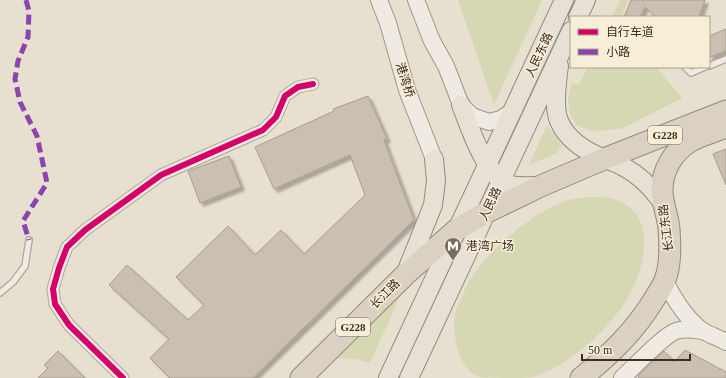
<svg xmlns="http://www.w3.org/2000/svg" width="726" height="378" font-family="'Times New Roman','Noto Sans SC',serif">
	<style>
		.green { fill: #d6d7b3 }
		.building { fill: #cbbfb2; stroke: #a89c90; filter: url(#shadow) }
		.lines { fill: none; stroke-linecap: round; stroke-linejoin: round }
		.lane-casing { stroke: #ada599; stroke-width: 8 }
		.street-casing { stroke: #ada599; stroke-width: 13 }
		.secondary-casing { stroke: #9c958a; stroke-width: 18 }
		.primary-casing { stroke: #928b80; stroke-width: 20 }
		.highway-casing { stroke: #928b80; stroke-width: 23 }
		.path { stroke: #c8c2b9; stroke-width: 2.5; stroke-dasharray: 3 2; stroke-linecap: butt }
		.lane { stroke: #efebe3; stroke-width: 5.5 }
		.street { stroke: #efebe3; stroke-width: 11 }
		.secondary { stroke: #efebe3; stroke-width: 16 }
		.primary { stroke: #e6e1d4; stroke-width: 18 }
		.highway { stroke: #dad1c2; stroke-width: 21 }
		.quiet { stroke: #8e44ad; stroke-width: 5; stroke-dasharray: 10 5; stroke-linecap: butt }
		.cycleway-casing { stroke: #f7eed8; stroke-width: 8 }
		.cycleway { stroke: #d6006c; stroke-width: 6 }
		.labels { text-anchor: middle; stroke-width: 3; stroke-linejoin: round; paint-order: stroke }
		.shield { fill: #f7eed8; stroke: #756857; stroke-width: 1 }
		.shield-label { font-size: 11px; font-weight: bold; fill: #3d2e20 }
		.street-label { font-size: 12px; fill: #3d2e20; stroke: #f7eed8 }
		.poi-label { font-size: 12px; fill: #3d2e20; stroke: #f7eed8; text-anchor: start }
	</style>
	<defs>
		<filter id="shadow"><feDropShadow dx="3.5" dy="3.5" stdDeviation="1" flood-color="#0004"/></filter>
	</defs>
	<rect width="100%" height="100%" fill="#e7e0d1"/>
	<path class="green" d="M458 0H542L494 105Z
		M620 0H628L622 17H612Z
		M588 67H656L682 98 621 129 592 131 577 126 570 114 568 99 572 83 579 84Z
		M547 125 562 146 557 153 529 165Z
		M593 197C601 197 609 197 617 200 656 215 646 262 631 292 615 325 559 378 521 378 512 378 485 378 478 377 466 371 458 356 456 343 454 333 453 324 455 313 456 308 460 302 462 297 465 289 468 281 473 275 492 247 527 218 558 204 569 199 581 197 593 197Z
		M401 294 370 363 355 359 334 358Z"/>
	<path class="building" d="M631 0H705L699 17H656L645 7 640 17H624Z
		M726 29V51L709 57V36Z
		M368 96 387 139 384 140 414 220 253 378H170L150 358 169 339 109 285 127 265 188 320 204 305 176 277 228 226 255 255 281 230 304 254 365 195 350 155 274 189 255 147 334 111 333 109Z
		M726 149V185L713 154Z
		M229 156 241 187 200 203 188 171Z
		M685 350 726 372V378H639L638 376 664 351 674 362Z
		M58 351 85 378H38L48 368 44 365Z"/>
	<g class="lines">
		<defs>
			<path id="lane" d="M709 66 726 59
				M685 67 691 73 705 67
				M0 293 13 282 25 266 29 240"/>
			<path id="street" d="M123 378 69 325 55 304 53 289 59 268 67 247 85 230 161 175 263 130 276 117 285 96 298 87 313 84"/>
			<path id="secondary" d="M379 0 388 23 407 90 434 159
				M416 0 432 41 446 66 461 105 472 116 489 122 501 119 514 110
				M665 281C674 299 686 319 703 331 710 335 719 338 726 342
				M622 378C633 368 664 335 676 331 685 328 694 330 703 331"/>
			<path id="primary" d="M578 17 586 0
				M559 66C557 81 553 107 559 121 567 140 587 152 605 159 611 161 617 163 622 166 640 175 653 189 664 205
				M461 105C470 127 485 178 511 185 521 187 533 186 542 186
				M405 275 433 205 436 181 434 159
				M388 378 564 0
				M409 378 571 31"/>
			<path id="highway" d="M301 378 405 275 456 230 485 213 543 185 604 159 726 111
				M581 378C610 355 635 331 655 298 658 293 663 286 665 280 671 264 670 246 669 229 668 216 662 203 662 190 662 171 673 152 689 142 700 135 714 132 726 127"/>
		</defs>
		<use href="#lane" class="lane-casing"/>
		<use href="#street" class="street-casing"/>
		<use href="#secondary" class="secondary-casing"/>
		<use href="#primary" class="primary-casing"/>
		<use href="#highway" class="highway-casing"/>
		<path class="path" d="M632 17 640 0"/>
		<use href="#lane" class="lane"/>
		<use href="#street" class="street"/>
		<use href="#secondary" class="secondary"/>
		<use href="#primary" class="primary"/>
		<use href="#highway" class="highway"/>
		<path class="quiet" d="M26 0 29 11 28 37 18 61 15 79 20 102 37 136 47 183 23 221 29 240"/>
		<defs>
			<path id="cycleway" d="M123 378 69 325 55 304 53 289 59 268 67 247 85 230 161 175 263 130 276 117 285 96 298 87 313 84"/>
		</defs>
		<use href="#cycleway" class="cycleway-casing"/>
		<use href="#cycleway" class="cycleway"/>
	</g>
	<defs>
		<symbol id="metro-pin" viewBox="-11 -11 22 30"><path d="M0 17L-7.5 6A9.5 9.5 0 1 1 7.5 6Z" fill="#786c5e" stroke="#f7eed8"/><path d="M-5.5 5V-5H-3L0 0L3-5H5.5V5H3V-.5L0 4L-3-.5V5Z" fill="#fff"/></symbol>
	</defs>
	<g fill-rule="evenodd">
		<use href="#metro-pin" x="443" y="236" width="20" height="27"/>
	</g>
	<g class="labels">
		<g class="shield">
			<rect x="648" y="126" width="34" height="18" rx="3"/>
			<rect x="336" y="318" width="34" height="18" rx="3"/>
		</g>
		<g class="shield-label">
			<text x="665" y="139">G228</text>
			<text x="353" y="331">G228</text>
		</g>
		<g class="street-label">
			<text transform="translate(539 55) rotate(-65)" y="4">人民东路</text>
			<text transform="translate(405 80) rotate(72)" y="4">港湾桥</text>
			<text transform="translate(490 204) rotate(-65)" y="4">人民路</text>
			<text transform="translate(666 228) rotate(-97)" y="4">长江东路</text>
			<text transform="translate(385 294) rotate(-45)" y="4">长江路</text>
		</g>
		<g class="poi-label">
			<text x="466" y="250">港湾广场</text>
		</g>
	</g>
	<rect x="570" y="16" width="140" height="52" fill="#f7eed8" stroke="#ada18e"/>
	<rect x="578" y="29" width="20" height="6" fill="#d6006c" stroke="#ada18e"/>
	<text x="606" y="36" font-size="12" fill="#3d2e20">自行车道</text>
	<rect x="578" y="49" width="20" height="6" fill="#8e44ad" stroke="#ada18e"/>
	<text x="606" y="56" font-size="12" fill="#3d2e20">小路</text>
	<path d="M582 354v6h108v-6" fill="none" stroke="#3d2e20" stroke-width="2"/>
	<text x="588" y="354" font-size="12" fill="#3d2e20" stroke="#f7eed8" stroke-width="3" paint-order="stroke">50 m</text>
</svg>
